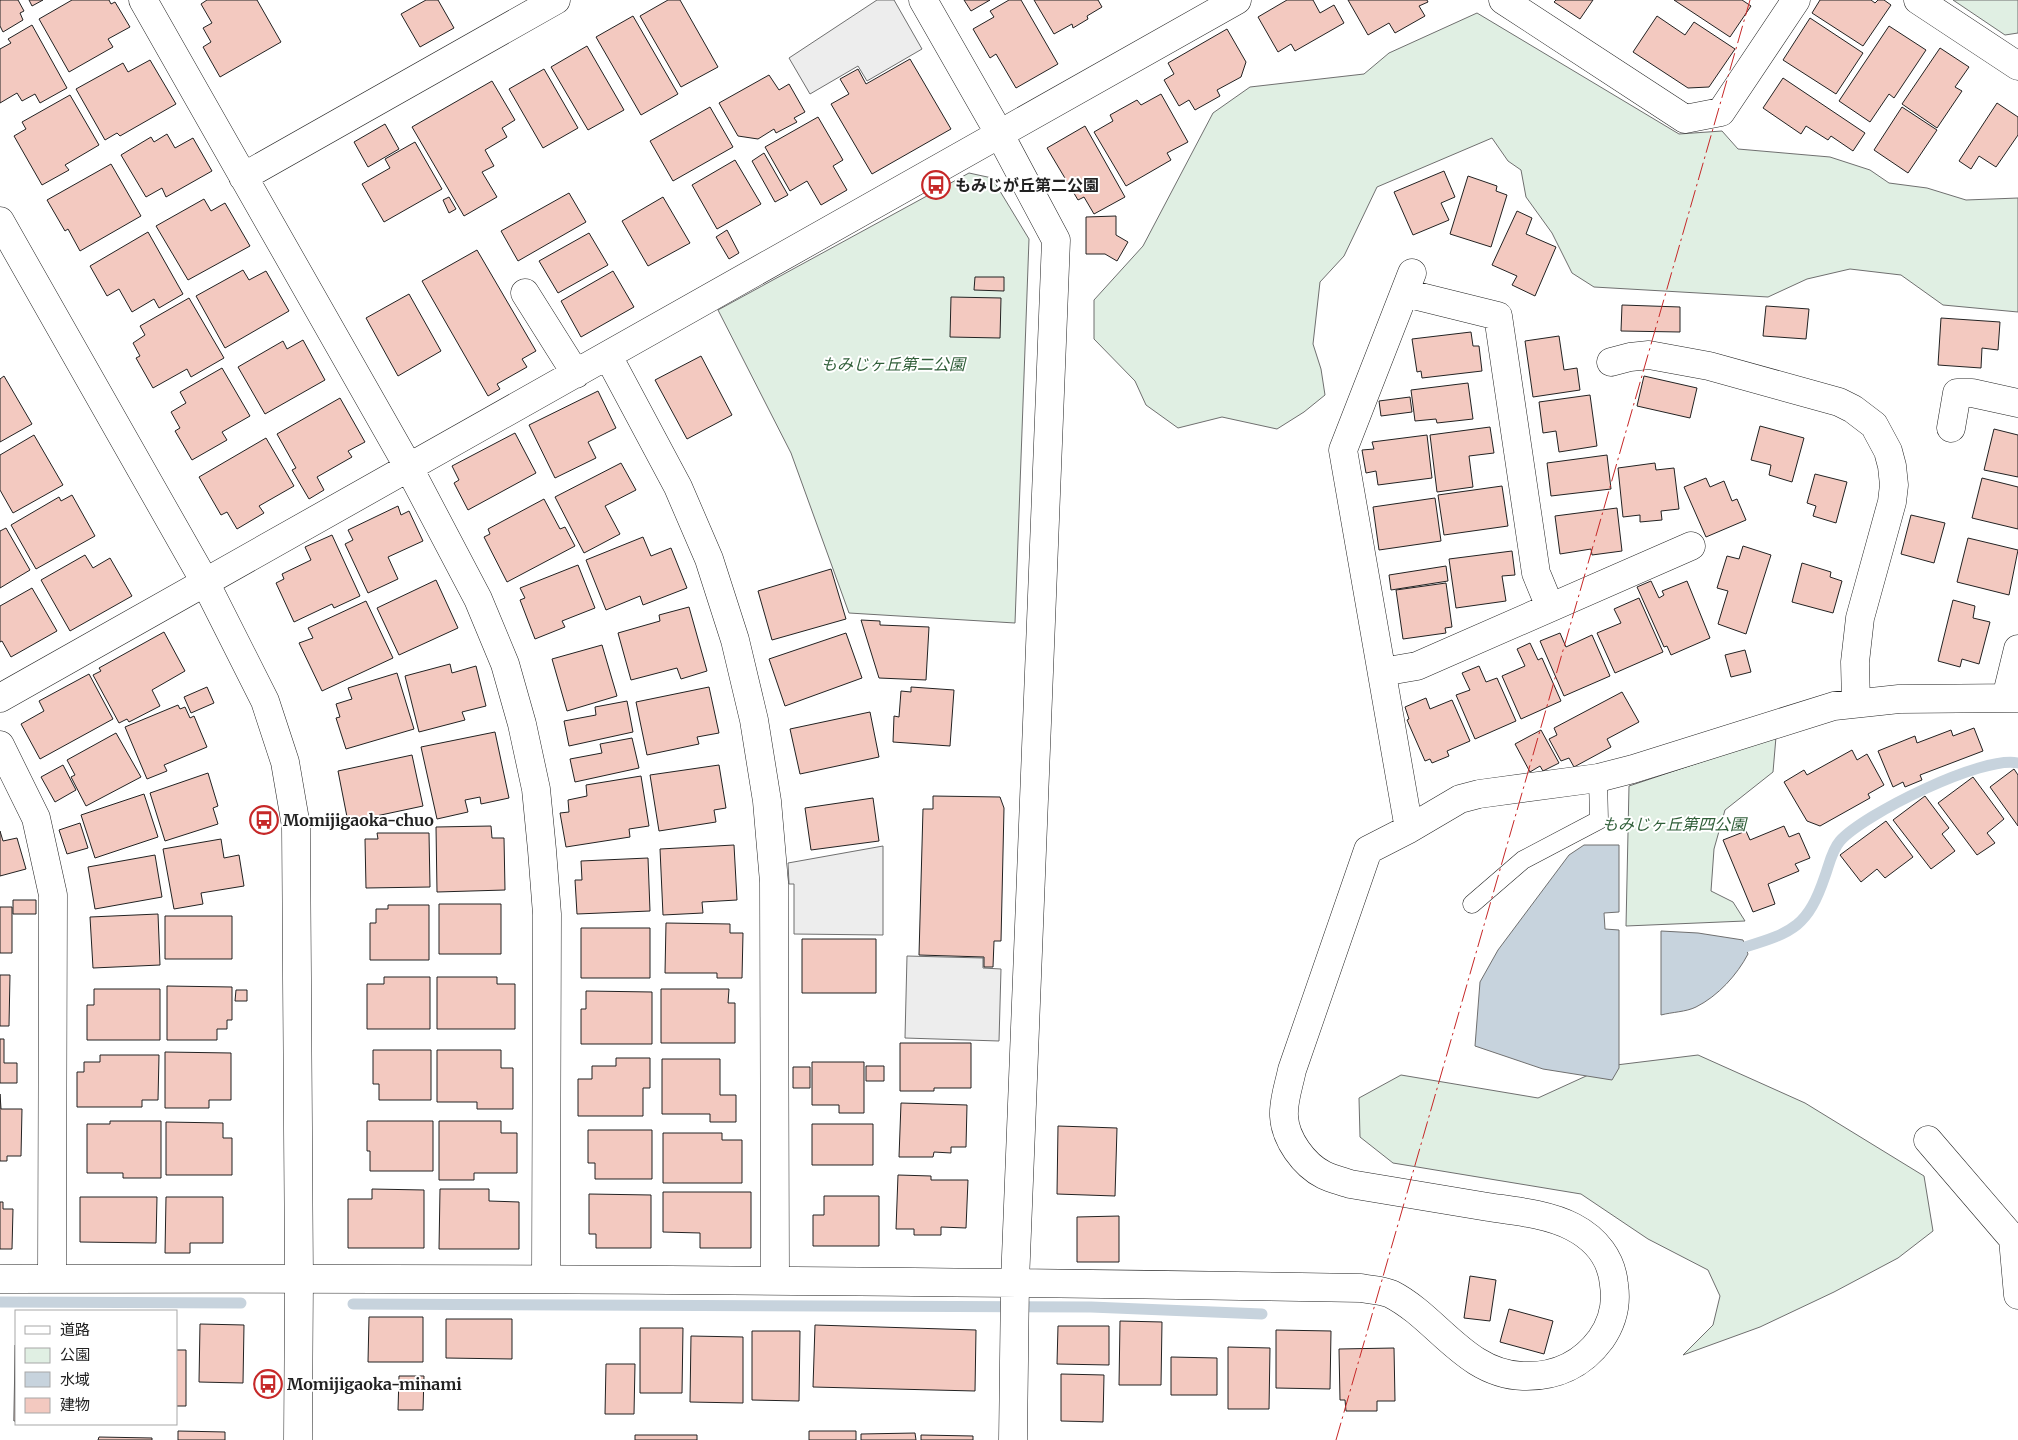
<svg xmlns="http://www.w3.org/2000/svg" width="2018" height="1440" font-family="Merriweather,'Noto Sans JP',serif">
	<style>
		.green { fill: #e0efe3; stroke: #6f6f6f }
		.parking { fill: #ededed; stroke: #6f6f6f }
		.water { fill: #c7d3dd; stroke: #6f6f6f }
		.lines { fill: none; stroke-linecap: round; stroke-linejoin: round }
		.stream { stroke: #c7d3dd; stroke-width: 11 }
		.building { fill: #f3c9c0; stroke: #222 }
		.service-casing { stroke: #222; stroke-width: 19 }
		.minor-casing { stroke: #222; stroke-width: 29 }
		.tertiary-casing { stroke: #222; stroke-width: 29 }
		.service { stroke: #fff; stroke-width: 18 }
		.minor { stroke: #fff; stroke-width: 28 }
		.tertiary { stroke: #fff; stroke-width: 28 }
		.power { stroke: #c62828; stroke-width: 1; stroke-dasharray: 18 4 2.5 4; stroke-linecap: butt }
		.labels { text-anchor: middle; stroke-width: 4; stroke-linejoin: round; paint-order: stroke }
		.poi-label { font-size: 16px; font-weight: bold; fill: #222; stroke: #fff; text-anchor: start }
		.park-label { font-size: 16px; font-style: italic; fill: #2f5e38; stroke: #fff }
	</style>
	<rect width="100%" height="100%" fill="#fff"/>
	<path class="green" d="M1953 0H2018V33L2005 35Z
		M1477 13 1679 134 1722 131 1738 149 1830 157 1870 170 1889 183 1927 188 1966 200 2018 198V312L1943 305 1901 275 1850 269 1807 279 1768 297 1594 287 1572 273 1552 233 1526 197 1521 170 1508 161 1492 138 1377 187 1344 256 1320 282 1313 344 1321 369 1325 395 1304 412 1277 429 1222 417 1178 428 1146 405 1135 381 1094 339V300L1143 246 1213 113 1250 87 1364 74 1389 53Z
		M969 173 992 178 1029 239 1015 623 849 613 791 453 718 310Z
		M1776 737 1773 772 1725 810 1714 849 1711 891 1733 902 1745 921 1626 926 1629 786Z
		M1698 1055 1805 1103 1924 1176 1933 1231 1898 1258 1834 1292 1760 1327 1683 1355 1713 1325 1720 1296 1708 1270 1648 1239 1581 1194 1393 1163 1360 1137 1359 1098 1401 1075 1538 1098 1608 1066Z"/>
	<path class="parking" d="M877 0H894L922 49 867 81 858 66 810 94 789 58Z
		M883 846V935L794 934V884H789L788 863Z
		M907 956 983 958V968L1001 969 999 1041 905 1038Z"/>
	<path class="water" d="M1584 845H1619V912L1604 913 1605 929 1619 930V1068L1612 1080 1543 1069 1475 1046 1480 982 1498 950 1569 855Z
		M1661 931 1698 933 1743 940 1748 954C1737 975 1718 996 1696 1007 1686 1012 1672 1012 1661 1015Z"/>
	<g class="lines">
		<path class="stream" d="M1745 947C1794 932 1808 926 1825 876 1829 865 1832 850 1840 841 1864 814 1983 755 2018 763
			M0 1302 241 1303
			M353 1304 1091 1307 1262 1314"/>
	</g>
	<path class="building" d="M0 0H18L24 11 20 13 23 20 3 32 0 26Z
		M29 0H43L32 6Z
		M72 0H109L111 4 115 2 130 27 108 39 113 47 69 72 39 19Z
		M207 0H257L281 42 220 77 203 47 211 42 203 28 212 23 201 4Z
		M426 0H438L454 28 420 47 401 14Z
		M668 0H680L718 67 681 87 640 16Z
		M964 0H990L971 11Z
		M1009 0H1021L1058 64 1016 88 996 54 990 58 973 29 994 17 990 11Z
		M1034 0H1098L1102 7 1087 16 1088 19 1073 28 1072 24 1054 34Z
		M1287 0H1313L1320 13 1334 5 1344 23 1295 51 1291 44 1278 52 1258 17Z
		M1348 0H1427L1428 2 1419 6 1425 16 1395 33 1389 23 1368 35Z
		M1556 0H1593L1580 19 1554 2Z
		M1674 0H1742L1751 6 1730 37Z
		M1820 0H1871L1875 3 1878 0H1884L1891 5 1863 46 1812 13Z
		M633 16 678 94 641 115 596 37Z
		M1657 16 1685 35 1694 22 1735 49 1709 87 1688 88 1633 52Z
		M1810 18 1863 53 1836 94 1783 60Z
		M32 25 67 88 40 103 35 94 22 101 17 93 0 103V49L11 43 8 39Z
		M1889 26 1926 50 1894 98 1889 94 1870 122 1839 101Z
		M1227 29 1246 62 1241 77 1217 90 1220 96 1195 110 1189 100 1179 106 1164 80 1174 74 1168 63Z
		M587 46 624 110 588 130 551 67Z
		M1940 48 1969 67 1955 87 1962 91 1937 128 1902 104Z
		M910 59 951 129 872 174 831 104 849 94 840 79 858 69 866 84Z
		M150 60 176 104 120 136 117 133 105 140 76 89 123 63 128 72Z
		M544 69 578 128 543 148 509 89Z
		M769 75 779 90 789 84 805 112 794 118 797 122 776 133 774 129 758 139 738 136 719 103Z
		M1783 78 1865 133 1853 151 1831 136 1828 140 1806 126 1801 134 1763 108Z
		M492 81 515 120 502 128 507 137 485 150 494 166 482 172 497 197 464 216 412 127Z
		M1161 94 1188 142 1167 153 1171 160 1126 186 1094 132 1113 121 1110 115 1137 100 1141 105Z
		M70 95 99 145 65 165 69 170 42 185 14 136 26 129 22 122Z
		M1997 103 2018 117V135L1996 167 1979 156 1971 169 1959 161Z
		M710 107 733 147 673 181 650 141Z
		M1902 107 1937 130 1908 173 1874 150Z
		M818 117 843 160 833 166 847 190 821 205 807 181 790 191 765 147Z
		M385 124 399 149 368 167 354 142Z
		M1085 126 1125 197 1094 214 1084 197 1078 200 1047 148Z
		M167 134 175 148 193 138 212 171 166 197 162 188 146 197 121 155 151 137 154 142Z
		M415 142 442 189 384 222 362 184 390 168 385 159Z
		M764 153 788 195 775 202 752 161Z
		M735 160 761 204 717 229 692 185Z
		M111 164 141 216 80 251 68 229 65 231 47 200Z
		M1444 171 1455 197 1441 203 1449 220 1413 235 1394 192Z
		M1468 176 1497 186 1496 191 1507 195 1491 247 1450 234Z
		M569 193 586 222 518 261 501 231Z
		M449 197 456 209 449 213 443 200Z
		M663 197 690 243 648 266 622 221Z
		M204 199 211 211 225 203 250 246 188 280 156 226Z
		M1517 211 1532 218 1526 234 1556 247 1535 296 1512 285 1517 276 1492 265Z
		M1116 216V235L1128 242 1117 261 1105 254H1086V217Z
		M727 230 739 253 729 259 716 237Z
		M148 232 183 294 159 308 154 299 132 312 119 289 107 296 90 266Z
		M589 233 608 265 558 293 539 261Z
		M477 250 536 351 522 359 527 367 497 384 500 389 488 396 422 281Z
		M243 270 249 280 266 271 289 311 225 348 196 296Z
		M613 271 634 307 581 337 561 301Z
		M975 277H1004V291L974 290Z
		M409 294 441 351 398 376 366 318Z
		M951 297 1001 298 1000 338 950 337Z
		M189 298 224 358 191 377 187 369 153 388 136 358 140 356 133 343 145 335 140 326Z
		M1622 305 1680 307V332L1621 331Z
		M1766 306 1809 309 1806 339 1763 336Z
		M1941 318 2000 322 1998 350 1982 348 1981 368 1938 365Z
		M1471 332 1473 346H1479L1482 371 1422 378 1421 371 1417 372 1412 339Z
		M1559 336 1564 370 1577 368 1580 390 1533 397 1525 341Z
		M303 340 325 380 265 414 238 367 283 341 287 349Z
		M701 356 732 415 687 439 655 380Z
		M222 368 250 416 222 432 227 440 192 460 175 431 180 428 171 412 186 403 180 392Z
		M4 376 32 424 0 442V379Z
		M1644 376 1697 388 1690 418 1637 406Z
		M1468 383 1473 419 1437 423 1436 419 1415 421 1411 390Z
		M598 391 616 428 588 442 596 458 555 478 529 425Z
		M1590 395 1597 446 1559 452 1556 431 1543 433 1539 402Z
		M1410 397 1412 412 1381 416 1379 401Z
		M340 398 365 442 348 451 352 457 317 477 324 490 309 499 292 470 296 468 277 434Z
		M1760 426 1804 438 1792 482 1769 475 1771 465 1751 460Z
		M1490 427 1494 453 1469 456 1473 487 1437 492 1430 435Z
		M1994 429 2018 435V477L1984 470Z
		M515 433 536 473 468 510 454 483 459 480 452 466Z
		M34 435 63 485 13 513 0 490V455Z
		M1427 435 1432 478 1378 485 1376 471 1366 473 1362 450 1374 449 1372 442Z
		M266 438 294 486 259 506 264 513 237 529 227 512 221 515 199 477Z
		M1607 455 1611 489 1551 496 1547 463Z
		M621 463 636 490 605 506 620 534 584 553 555 497Z
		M1655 463 1656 470 1674 468 1679 509 1661 511 1662 520 1640 522V515L1623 517 1618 468Z
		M1815 474 1847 482 1836 523 1813 516 1816 506 1807 503Z
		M1706 478 1710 487 1724 481 1732 501 1737 499 1746 520 1706 537 1684 487Z
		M1982 478 2018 487V529L1972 518Z
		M1502 486 1508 526 1444 535 1438 495Z
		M72 495 95 536 36 569 11 525 59 497 61 501Z
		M1435 498 1441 541 1379 550 1373 507Z
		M544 499 560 529 565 527 575 546 507 582 484 537 490 534 488 529Z
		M398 506 401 515 409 511 423 541 388 557 398 579 368 593 345 544 353 540 348 530Z
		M1617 508 1622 551 1592 555 1591 549 1560 554 1555 516Z
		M1911 515 1945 523 1934 563 1901 554Z
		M6 528 30 570 0 588V531Z
		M332 535 360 596 334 608 332 604 294 622 276 583 284 579 282 574 311 560 305 547Z
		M643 537 651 556 671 548 687 588 643 605 640 596 606 610 586 560Z
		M1968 538 2018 550 2009 595 1957 582Z
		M1743 546 1771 555 1746 634 1718 624 1728 591 1717 588 1727 556 1739 559Z
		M1512 551 1515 575 1502 576 1506 601 1456 608 1449 559Z
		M85 555 93 568 110 558 132 596 70 631 41 580Z
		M1802 563 1831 572 1830 577 1842 581 1833 613 1792 602Z
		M578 565 595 608 562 621 565 627 535 639 520 600 525 598 520 588Z
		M1446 566 1448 581 1391 590 1389 575Z
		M831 569 846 619 772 640 758 591Z
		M436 580 458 628 399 655 377 608Z
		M1651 581 1659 598 1664 595 1662 591 1687 581 1710 638 1671 655 1667 646 1664 647 1637 587Z
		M1446 583 1452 627 1445 628 1446 633 1403 639 1396 590Z
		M32 588 57 631 11 657 2 641 0 642V606Z
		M1639 598 1663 652 1615 673 1597 633 1621 623 1614 609Z
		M1953 600 1975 606 1973 618 1990 622 1979 664 1962 659 1960 667 1938 661Z
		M366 601 393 658 322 691 299 643 313 638 308 628Z
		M689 607 707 671 681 679 677 668 631 680 618 633 660 621 659 615Z
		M861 620 880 621V625L929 627 926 680 879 678Z
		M164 632 185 671 152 690 160 706 129 722 127 719 119 723 93 675 101 671 99 668Z
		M846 633 862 678 785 706 769 659Z
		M1560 633 1566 647 1592 635 1610 676 1564 696 1540 641Z
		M1530 643 1538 660 1542 658 1561 701 1521 719 1502 676 1525 666 1517 649Z
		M602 645 617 696 567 711 552 659Z
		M1745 650 1751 672 1731 677 1725 655Z
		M450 664 452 673 476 666 486 706 462 712 465 720 419 732 405 676Z
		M1479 666 1486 682 1497 678 1516 721 1475 739 1456 695 1470 690 1462 673Z
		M397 673 414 729 346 749 336 718 340 717 336 704 352 699 348 688Z
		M89 674 113 719 40 759 21 724 44 711 39 701Z
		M207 687 214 703 191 713 184 697Z
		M709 687 719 733 697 737 699 744 647 755 636 702Z
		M911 687 954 690 950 746 893 742 894 716 899 717 901 691 911 692Z
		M1622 692 1639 722 1607 739 1611 747 1574 767 1569 758 1561 761 1549 739 1557 735 1554 728Z
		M1426 698 1430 709 1452 700 1470 741 1447 751 1449 756 1432 763 1430 759 1425 761 1407 720 1409 719 1405 707Z
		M627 701 633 732 569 746 564 721 596 715 595 707Z
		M178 705 180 709 185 707 190 718 194 716 207 747 164 765 167 771 147 779 125 727Z
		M870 712 879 757 800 774 790 729Z
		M1974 728 1983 751 1920 775 1922 780 1905 787 1903 782 1893 787 1878 751 1915 736 1917 743 1951 730 1953 736Z
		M1541 730 1559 763 1543 771 1540 766 1530 772 1515 744Z
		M495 732 509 798 481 804 480 797 465 800 468 812 437 819 421 747Z
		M116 733 141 777 86 806 71 777 75 775 67 760Z
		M632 738 639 768 575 782 570 759 602 753 600 744Z
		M1852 750 1857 760 1867 754 1884 785 1868 794 1870 798 1820 826 1807 821 1784 782 1804 770 1807 775Z
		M412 755 423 806 348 822 338 771Z
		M63 765 76 790 55 802 41 777Z
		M719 765 726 808 714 810 716 822 659 831 650 775Z
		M2014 769 2018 775V826L1990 787Z
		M208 773 218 806 213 808 218 824 165 841 150 793Z
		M641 776 649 826 629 829 630 837 566 847 560 813 569 812 568 800 587 796 586 785Z
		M1973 777 2004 819 1987 833 1995 843 1977 855 1938 803Z
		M144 794 158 837 95 858 81 815Z
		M933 796 1000 797 1004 808 1001 941H994L993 967H984V957L919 955 923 809H933Z
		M1925 796 1949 828 1942 834 1955 851 1931 869 1893 820Z
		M873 798 879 841 811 850 805 808Z
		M1886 821 1913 857 1885 878 1877 869 1861 882 1840 855Z
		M80 823 88 848 67 854 59 830Z
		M491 826 492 838H504L505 890 437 892 436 827Z
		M1784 826 1789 837 1799 833 1810 858 1795 864 1799 871 1768 884 1775 904 1753 912 1723 840 1746 831 1750 840Z
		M0 831 3 841 17 838 26 869 0 876Z
		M377 833H429L430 887 366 888 365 839H378Z
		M221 839 224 858 239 855 244 886 201 893 203 904 174 909 163 849Z
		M734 845 737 900 702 902 703 913 663 915 660 849Z
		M155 855 162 897 95 909 88 867Z
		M648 858 650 911 577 914 575 880H582L581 861Z
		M13 900H36V914H13Z
		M439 904H501V954H439Z
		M388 905H429V960H370V923H376V909H388Z
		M0 907H12V953H0Z
		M158 914 160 965 93 968 90 917Z
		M165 916H232V959H165Z
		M666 923 730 924V933H743L742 978H717V973H665Z
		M581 928H650V978H581Z
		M802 939H876V993H802Z
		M0 975H10L9 1026H0Z
		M384 977H430V1029H367V984H384Z
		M437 977H497V984H515V1029H437Z
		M167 986 232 987V1020H227V1029H217V1040H167Z
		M94 989H160V1040H87V1005H94Z
		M661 989H729L728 1003H735V1043H661Z
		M236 990H247V1001H235Z
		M586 991 652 992V1044H581V1009H586Z
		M0 1039H4V1063H17V1083H0Z
		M900 1043H971V1088H934V1091H900Z
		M373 1050H431V1100H379V1084H373Z
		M437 1050H501V1068H513V1109H477V1102H437Z
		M165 1052 231 1053V1100H209V1108H165Z
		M100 1055H159L158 1100H142V1107H77V1072H84V1062H100Z
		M616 1058H650V1088H643V1116H578V1079H592V1066H616Z
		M662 1059H720V1095H736V1122H710V1114H662Z
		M812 1062H864V1113H839V1105H812Z
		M866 1066H884V1081H866Z
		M793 1067H810V1088H793Z
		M0 1094 1 1109H22L21 1156H7V1161H0Z
		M901 1103 967 1105 966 1147H951V1153L934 1152 933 1157H899Z
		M110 1121H161V1178H123V1173H87V1124H110Z
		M367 1121H433V1171H370V1151H367Z
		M439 1121H501V1133H517V1173H474V1180H439Z
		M166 1122 223 1123V1138H232V1175H166Z
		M812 1124H873V1165H812Z
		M1058 1126 1117 1128 1115 1196 1057 1194Z
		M588 1130H652V1179H595V1163H588Z
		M663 1133H722V1140H742V1183H663Z
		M898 1175 931 1176V1180H968L966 1228 941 1227V1235H914V1229H896Z
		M372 1189 424 1190V1248H348V1199H372Z
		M440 1189H489V1201L519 1202V1249H439Z
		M663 1192H751V1248H700V1233L663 1232Z
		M589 1194 651 1195V1248H596V1234H589Z
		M824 1196H879V1246H813V1215H824Z
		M80 1197H157L156 1243 80 1242Z
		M166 1197H223V1243H190V1253H165Z
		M0 1202H3V1209H13L12 1249H0Z
		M1119 1216V1262H1077V1217Z
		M1470 1276 1496 1280 1490 1321 1464 1318Z
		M1509 1309 1553 1321 1544 1354 1500 1342Z
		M369 1317H423V1362H368Z
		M446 1319H512V1359L446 1358Z
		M1120 1321 1162 1322 1161 1385H1119Z
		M200 1324 244 1325 243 1383 199 1382Z
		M815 1325 976 1330 975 1391 813 1387Z
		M1058 1326H1109V1365L1057 1364Z
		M640 1328H683L682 1393H640Z
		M1276 1330 1331 1331 1330 1389 1276 1388Z
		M752 1331H800L799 1401 752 1400Z
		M691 1336 743 1337V1403L690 1402Z
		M15 1345H16V1421H14Z
		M1228 1347 1270 1348 1269 1409H1228Z
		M1394 1348 1395 1401H1377V1411H1346L1345 1400H1340L1339 1349Z
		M176 1350H186V1406H176Z
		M1171 1357 1217 1358V1395H1171Z
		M606 1364H635L634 1414H605Z
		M1061 1374 1104 1375 1103 1422 1061 1421Z
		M399 1376H424L423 1410H398Z
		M178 1431 225 1432V1440H178Z
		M809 1431H856V1440H809Z
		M915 1433 916 1440H861V1434Z
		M635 1435H697V1440H635Z
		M921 1435 973 1436V1440H921Z
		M99 1437 152 1438V1440H98Z"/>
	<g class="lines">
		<defs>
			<path id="service" d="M1472 904 1523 860 1599 820 1598 778"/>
			<path id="minor" d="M143 0 409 468 478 599 505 664 522 724 536 789 542 850 547 914 546 1279
				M923 0 999 133
				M1503 0 1685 119 1721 112 1796 0
				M1918 0 2018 66
				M243 177 556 0
				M525 293 576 374
				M1405 293 1498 316 1536 573 1550 607
				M608 356 678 487 709 559 735 640 754 720 767 801 774 882 775 1279
				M1611 362 1630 357 1649 355 1709 366 1839 402 1853 409 1874 425 1888 451 1892 466 1894 485 1892 502 1860 618 1855 662 1856 703
				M1951 428 1957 393H1972L2018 403
				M1382 672 1417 666 1691 546
				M0 698 1237 0
				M2006 698 2018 649
				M0 745 36 818 53 895 52 1279
				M1409 829 1343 450 1412 273
				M1928 1140 2013 1239 2018 1295
				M0 1279C454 1278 908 1280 1361 1288 1371 1290 1382 1290 1391 1294 1438 1318 1465 1374 1523 1376 1555 1377 1582 1365 1601 1339 1612 1323 1617 1304 1614 1285 1612 1259 1596 1239 1573 1227 1548 1214 1515 1211 1488 1207 1442 1199 1396 1192 1350 1184 1342 1181 1332 1179 1324 1175 1304 1165 1285 1139 1284 1116 1283 1101 1289 1085 1292 1070L1368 850 1409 829 1460 799 1479 794 1598 778 1633 769 1834 706 1899 699 2018 698
				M1013 1440 1015 1282"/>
			<path id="tertiary" d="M999 133 1056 240 1015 1282
				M0 221 205 582 265 701 285 762 296 826 299 1278 298 1440"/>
		</defs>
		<use href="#service" class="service-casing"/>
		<use href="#minor" class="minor-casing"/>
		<use href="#tertiary" class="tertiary-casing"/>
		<use href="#service" class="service"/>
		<use href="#minor" class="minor"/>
		<use href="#tertiary" class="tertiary"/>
		<path class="power" d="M1336 1440 1750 0"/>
	</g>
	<defs>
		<symbol id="bus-ring" viewBox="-11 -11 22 22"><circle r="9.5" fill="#fff" stroke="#c62828" stroke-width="1.5"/><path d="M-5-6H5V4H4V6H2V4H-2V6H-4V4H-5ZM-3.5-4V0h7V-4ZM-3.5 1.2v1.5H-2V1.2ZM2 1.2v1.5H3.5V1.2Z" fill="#c62828"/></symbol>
	</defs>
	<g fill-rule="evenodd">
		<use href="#bus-ring" x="920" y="169" width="32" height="32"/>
		<use href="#bus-ring" x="248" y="804" width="32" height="32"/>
		<use href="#bus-ring" x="252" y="1368" width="32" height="32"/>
	</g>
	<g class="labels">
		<g class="poi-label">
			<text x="955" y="191">もみじが丘第二公園</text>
			<text x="283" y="826">Momijigaoka-chuo</text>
			<text x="287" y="1390">Momijigaoka-minami</text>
		</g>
		<g class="park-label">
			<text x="893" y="370">もみじヶ丘第二公園</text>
			<text x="1674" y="830">もみじヶ丘第四公園</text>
		</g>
	</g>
	<rect x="15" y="1310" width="162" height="115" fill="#ffffff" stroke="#a7a7a7"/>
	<rect x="25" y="1326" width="25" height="8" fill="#ffffff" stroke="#a7a7a7"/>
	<text x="60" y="1335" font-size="15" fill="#222222">道路</text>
	<rect x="25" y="1348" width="25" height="15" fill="#e0efe3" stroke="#a7a7a7"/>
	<text x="60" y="1360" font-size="15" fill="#222222">公園</text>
	<rect x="25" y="1372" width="25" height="15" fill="#c7d3dd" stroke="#a7a7a7"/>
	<text x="60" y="1385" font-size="15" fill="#222222">水域</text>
	<rect x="25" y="1398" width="25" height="15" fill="#f3c9c0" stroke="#a7a7a7"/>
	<text x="60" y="1410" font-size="15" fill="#222222">建物</text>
</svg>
